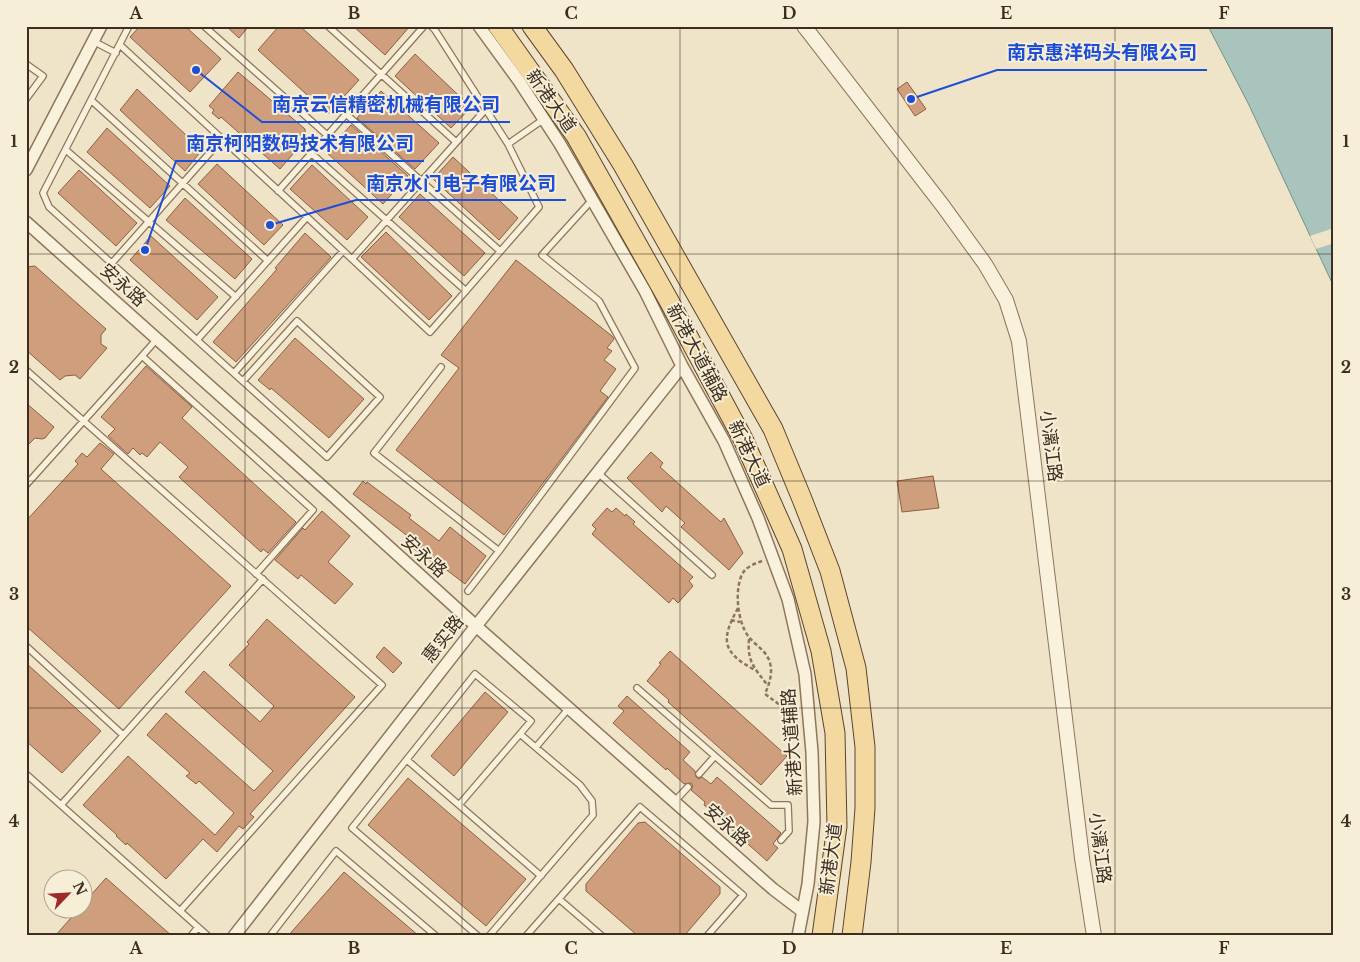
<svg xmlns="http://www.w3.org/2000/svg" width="1360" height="962" font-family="'Libre Baskerville','Noto Sans SC',serif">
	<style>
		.water { fill: #a9c4bc; stroke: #6f938a }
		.pier { fill: #f0e4c8 }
		.building { fill: #cf9f7d; stroke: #8d5f41 }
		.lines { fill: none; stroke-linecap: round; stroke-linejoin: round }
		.service-casing { stroke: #8d765c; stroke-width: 8 }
		.minor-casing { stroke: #8d765c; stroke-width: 14 }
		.tertiary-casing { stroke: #8d765c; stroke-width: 16 }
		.primary-casing { stroke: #5b4430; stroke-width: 21 }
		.path { stroke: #8d765c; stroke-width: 2.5; stroke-dasharray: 4 2.5; stroke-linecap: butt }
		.service { stroke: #faf1dc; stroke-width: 5.5 }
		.minor { stroke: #faf1dc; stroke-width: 11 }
		.tertiary { stroke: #faf1dc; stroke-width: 14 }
		.primary { stroke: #f3d9a0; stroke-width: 19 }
		.grid { fill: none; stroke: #3d2e20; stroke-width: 1; stroke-opacity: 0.55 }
		.labels { text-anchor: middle; stroke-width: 4; stroke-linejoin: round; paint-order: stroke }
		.street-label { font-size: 18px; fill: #3d2e20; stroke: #f7eed8 }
		.leader { fill: none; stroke: #1d4ed8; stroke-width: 2 }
		.callout-dot { fill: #1d4ed8; stroke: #f7eed8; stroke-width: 2 }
		.callout-label { font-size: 19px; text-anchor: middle; font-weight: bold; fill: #1d4ed8; stroke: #f7eed8; stroke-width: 4; stroke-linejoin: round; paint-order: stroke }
		.neatline { fill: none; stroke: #3d2e20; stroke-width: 2 }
		.grid-label { font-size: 16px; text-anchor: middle; font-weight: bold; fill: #3d2e20 }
	</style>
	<rect width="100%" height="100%" fill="#f0e4c8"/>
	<path class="water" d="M1208 26H1334V287L1249 105Z"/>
	<path class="pier" d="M1334 228V243L1316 249 1310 236Z"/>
	<path class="building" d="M140 26H185L221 59 190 92 130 37Z
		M226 26H249L239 38Z
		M279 26H300L359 80 328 114 258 50Z
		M353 26H410L385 55Z
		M415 54 471 107 451 128 395 76Z
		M238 72 305 129 306 139 280 169 221 117 219 119 212 113 214 110 209 106Z
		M907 82 926 109 915 116 897 89Z
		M137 89 202 150 185 171 120 110Z
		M381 91 439 143 415 169 357 118Z
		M351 125 408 176 383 204 326 152Z
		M107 128 170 186 150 208 87 152Z
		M453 157 518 218 499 240 433 179Z
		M217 164 283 225 264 245 198 184Z
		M312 165 368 217 347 240 290 189Z
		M79 170 137 223 116 246 58 193Z
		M420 194 485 253 464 276 399 217Z
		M185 198 252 259 235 279 166 220Z
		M386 232 452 296 429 320 361 257Z
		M305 233 331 257 236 362 213 342 277 269 275 268Z
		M151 236 218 297 197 320 130 260Z
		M516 260 612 336 614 339 607 348 612 351 604 360 616 369 600 391 608 397 504 535 396 450 459 368 441 355Z
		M35 266 106 329 101 335V344L107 348 80 379 75 375 65 376 60 380 26 350V267Z
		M295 338 364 399 329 438 271 388 270 390 258 380Z
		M146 366 192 407 182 418 296 522 268 553 263 549 261 552 179 477 188 467 160 442 147 457 142 453 140 455 133 448 128 454 108 436 115 429 101 417Z
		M26 403 54 427 45 438 42 439 35 438 26 447Z
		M100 443 114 454 101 469 231 586 119 709 26 626V521L78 464 75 461 82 453 87 457Z
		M651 452 663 463 660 467 721 522 724 518 743 553 729 570 681 527 685 523 666 506 662 512 627 478Z
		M933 476 939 508 902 512 897 481Z
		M363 481 366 484 367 482 411 515 409 518 439 541 450 527 486 556 465 584 435 561 433 563 414 549 418 544 353 494Z
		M607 508 612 512 616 508 625 516 626 514 635 522 633 524 693 577 689 581 693 586 678 603 673 598 669 603 592 534 596 529 592 525Z
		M322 511 350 536 328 562 353 584 335 604 301 575 298 579 275 560 303 528 305 530Z
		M267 619 355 697 250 814 254 817 243 829 239 826 217 852 203 839 166 879 127 843 126 845 116 836 117 835 83 805 128 756 215 835 234 813 199 781 196 784 186 776 190 773 147 735 166 713 254 791 273 771 185 692 204 671 260 722 274 706 229 665 249 644 247 642Z
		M384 647 402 663 393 673 376 657Z
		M670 651 787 756 761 785 668 702 669 700 647 681 661 664 659 663Z
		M26 663 101 731 62 773 26 741Z
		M485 692 508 712 454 776 431 756Z
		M627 696 690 752 683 760 695 771 696 777 699 779 702 777 711 784 717 777 781 833 773 844 778 848 767 861 704 805 705 802 691 790 693 786 691 783 684 784 667 768 666 770 613 723 624 711 618 706Z
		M408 778 526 879 486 926 368 825Z
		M645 822 720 887V894L684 936H638L586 891V884L638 823Z
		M344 872 419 936H288Z
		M106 878 123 893 172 936H55L78 910H82V905Z"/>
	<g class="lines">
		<defs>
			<path id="service" d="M129 26 43 193 49 207 327 457 380 397 297 321 243 381
				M204 26 327 135
				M328 26 456 142
				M431 26 435 30 508 144 544 119
				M93 41 116 53
				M120 45 307 217
				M26 64 43 76 26 99
				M91 100 268 261
				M346 114 500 251
				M66 150 236 297
				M311 153 466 291
				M278 191 424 26
				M352 259 486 109
				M112 263 222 139
				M197 340 307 217 430 332 539 207 508 144
				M142 356 157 339
				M441 367 374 453 499 551 635 368 599 301 542 255 592 200
				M26 370 382 685 180 911
				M234 373 343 251
				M597 472 712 575
				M26 485 142 356 313 510 256 574
				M468 591 499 551
				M26 646 123 735
				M637 688 771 805H788L789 831 781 840
				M536 747 569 708
				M407 760 459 805
				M26 774 208 936
				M699 774 715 756
				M674 802 688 787
				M61 805 263 579
				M559 899 602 936
				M191 936 198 927
				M270 936 336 851 436 936
				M478 936 352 828 475 674 531 721 520 734
				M489 936 593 815 592 801 580 785 520 734 459 805 541 876
				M526 936 640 807 743 895 707 936"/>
			<path id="minor" d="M479 26 519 81 560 144 645 291 682 366 724 441 758 518 788 599 805 674 812 752 814 822 808 884 798 936
				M26 170 101 26
				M26 222 333 496 476 626 773 889 802 911
				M234 936 476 626 682 366"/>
			<path id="tertiary" d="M804 26 943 206 985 264 1006 300 1019 341 1082 858 1094 936"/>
			<path id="primary" d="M498 26 576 136 668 299 743 439 792 549 821 651 835 733 837 826 822 936
				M532 26 564 70 623 165 773 429 802 499 830 571 856 668 865 747V808L861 862 852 936"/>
		</defs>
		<use href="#service" class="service-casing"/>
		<use href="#minor" class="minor-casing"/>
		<use href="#tertiary" class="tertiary-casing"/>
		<use href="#primary" class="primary-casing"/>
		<path class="path" d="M762 561C756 563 749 566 745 570 733 584 737 623 749 637 756 646 767 651 770 663 773 674 769 684 765 694L780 705
			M738 608C721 639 721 652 755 670
			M731 620 740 622
			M749 639C747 663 755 668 768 686"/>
		<use href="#service" class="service"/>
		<use href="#minor" class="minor"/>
		<use href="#tertiary" class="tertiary"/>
		<use href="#primary" class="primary"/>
	</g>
	<path class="grid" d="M245 26V936M462 26V936M680 26V936M898 26V936M1115 26V936M26 254H1334M26 481H1334M26 708H1334"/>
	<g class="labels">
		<g class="street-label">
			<text transform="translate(551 101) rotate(55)" y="6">新港大道</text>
			<text transform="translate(123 285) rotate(42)" y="6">安永路</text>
			<text transform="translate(697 353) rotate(62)" y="6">新港大道辅路</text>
			<text transform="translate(1051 446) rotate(83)" y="6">小漓江路</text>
			<text transform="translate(749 454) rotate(65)" y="6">新港大道</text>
			<text transform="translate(424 556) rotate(42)" y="6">安永路</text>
			<text transform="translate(443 639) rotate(-52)" y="6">惠实路</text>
			<text transform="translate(792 742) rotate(-94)" y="6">新港大道辅路</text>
			<text transform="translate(727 825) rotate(42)" y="6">安永路</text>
			<text transform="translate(1100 848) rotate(83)" y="6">小漓江路</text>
			<text transform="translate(831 859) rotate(-83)" y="6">新港大道</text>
		</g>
	</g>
	<path class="leader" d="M911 99L997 70H1207M196 70L262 122H510M145 250L176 161H424M270 225L356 200H566"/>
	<g class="callout-dot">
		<circle cx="911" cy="99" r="5"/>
		<circle cx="196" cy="70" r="5"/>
		<circle cx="145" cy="250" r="5"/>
		<circle cx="270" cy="225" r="5"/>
	</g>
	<g class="callout-label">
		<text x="1102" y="59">南京惠洋码头有限公司</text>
		<text x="386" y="111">南京云信精密机械有限公司</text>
		<text x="300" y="150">南京柯阳数码技术有限公司</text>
		<text x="461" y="190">南京水门电子有限公司</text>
	</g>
	<rect width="1360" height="962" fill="none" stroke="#f7eed8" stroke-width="55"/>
	<g transform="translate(68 894) rotate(65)"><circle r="24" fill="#f7eed8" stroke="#ada18e"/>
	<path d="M0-4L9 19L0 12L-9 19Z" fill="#9e2a2b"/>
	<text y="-8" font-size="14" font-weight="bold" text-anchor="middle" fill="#3d2e20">N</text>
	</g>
	<rect x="28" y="28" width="1304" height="906" class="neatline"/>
	<g class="grid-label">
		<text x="136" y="19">A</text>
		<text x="354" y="19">B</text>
		<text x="571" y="19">C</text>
		<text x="789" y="19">D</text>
		<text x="1006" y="19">E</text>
		<text x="1224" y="19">F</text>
		<text x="14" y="147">1</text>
		<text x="1346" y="147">1</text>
		<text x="14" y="373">2</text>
		<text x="1346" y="373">2</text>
		<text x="14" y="600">3</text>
		<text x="1346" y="600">3</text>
		<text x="14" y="827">4</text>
		<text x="1346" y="827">4</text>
		<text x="136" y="954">A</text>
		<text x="354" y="954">B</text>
		<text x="571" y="954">C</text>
		<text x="789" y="954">D</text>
		<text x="1006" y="954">E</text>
		<text x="1224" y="954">F</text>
	</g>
</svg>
